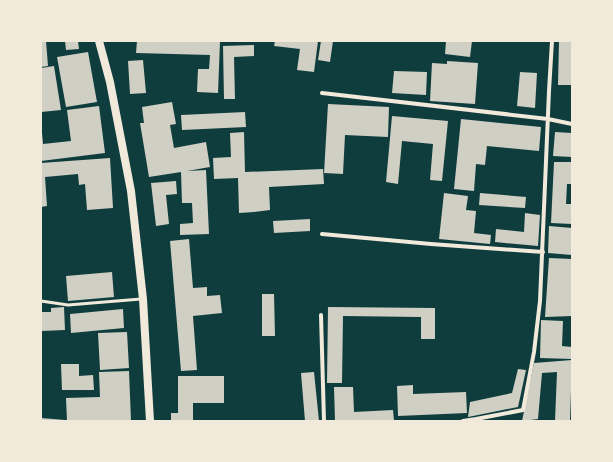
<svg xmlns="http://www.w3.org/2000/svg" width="613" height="462" font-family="Jost,sans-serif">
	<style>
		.building { fill: #cfcfc3 }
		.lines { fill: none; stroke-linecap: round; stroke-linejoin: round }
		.service { stroke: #f1e9da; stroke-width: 3 }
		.minor { stroke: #f1e9da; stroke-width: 4 }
		.secondary { stroke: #f1e9da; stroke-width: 8 }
	</style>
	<rect width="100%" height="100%" fill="#0f3d3e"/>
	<path class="building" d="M41 41H46L48 66 41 67Z
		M65 41H78L79 49 66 50Z
		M137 41 220 42 218 93 197 92 198 69H209L210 55 136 53Z
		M275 41H318L314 72 297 70 300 49 274 46Z
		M321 41H333L330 62 318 60Z
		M446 41H472L470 57 445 54Z
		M559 41H572V85H558Z
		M254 45V56L234 57 235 99H224L223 46Z
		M88 52 97 102 66 107 57 57Z
		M143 60 146 93 130 94 128 61Z
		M447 61 478 63 475 104 430 101 432 63 447 64Z
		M54 66 61 110 41 112V68Z
		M394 71 427 72 426 95 392 93Z
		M520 72 537 73 535 108 517 106Z
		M172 102 176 124 170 125 174 148 206 142 210 167 187 171 206 170 209 234 180 235V224L193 223 192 203H182L181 172 149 177 140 123H144L142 107Z
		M328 104 389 107 388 137 345 135 343 174 324 173Z
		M99 106 105 153 41 161V133H42L43 144 71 141 67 110Z
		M245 112 246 127 182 130 181 115Z
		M392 116 448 121 442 181 430 180 433 144 402 141 398 184 386 182Z
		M461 119 541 127 539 151 487 146 485 165 476 164 474 191 454 189Z
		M244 132 245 172 323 169 324 184 269 187 270 210 254 212 239 213 238 178 214 179 213 158 231 157 230 133Z
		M555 132 572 133V157L553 156Z
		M110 158 113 208 87 210 85 184 79 185 78 174 45 177 47 206 41 207V163Z
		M554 162H572V184H567L566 204H572V224L551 223Z
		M176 181 177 194 166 195 169 224 156 226 151 183Z
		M444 193 468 196 466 210 476 211 474 233 491 235 490 244 439 239Z
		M480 193 526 197 525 208 479 205Z
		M525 213 540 215 538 246 495 242 496 229 524 232Z
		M310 219V231L274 233 273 221Z
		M549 226 572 228V255L548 253Z
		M189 239 193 288 207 287V296L220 295 222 313 193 316 197 370 181 371 170 241Z
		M549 258 572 259V316L545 317Z
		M112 272 114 297 68 301 66 276Z
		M262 294H274L275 336H262Z
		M64 307 65 330 41 331V312H51V308Z
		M328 307 435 308V339H421V317L343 316 342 383H327Z
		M123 309 124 328 71 333 70 314Z
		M541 320 563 321 562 346 572 347V359L540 358Z
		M127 332 129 368 100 370 98 333Z
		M572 360 570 421H555L557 372 542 373 538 419 522 421 534 363Z
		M61 364H79V376L93 375 94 390H62Z
		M518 369 526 370 518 407 468 417 470 402 512 393Z
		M129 371 131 421H67L66 398 100 397 99 372Z
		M314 372 319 421H305L301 373Z
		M178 376H224V403H193V421H171V413H178Z
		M413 385V394L466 392 467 413 398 416 397 386Z
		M334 387H353L354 412 393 410 394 421H335Z
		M41 418 65 420V421H41Z"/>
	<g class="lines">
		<path class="service" d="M41 301 68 305 141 299"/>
		<path class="minor" d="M322 93 548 119 572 124
			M322 234 431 244 543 252
			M321 315 324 421
			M463 421 476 419 523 410 534 352 540 301 549 91 552 41"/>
		<path class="secondary" d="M99 41 110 82 131 191 143 299 150 421"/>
	</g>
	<rect width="613" height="462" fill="none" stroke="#f1e9da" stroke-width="84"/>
</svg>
